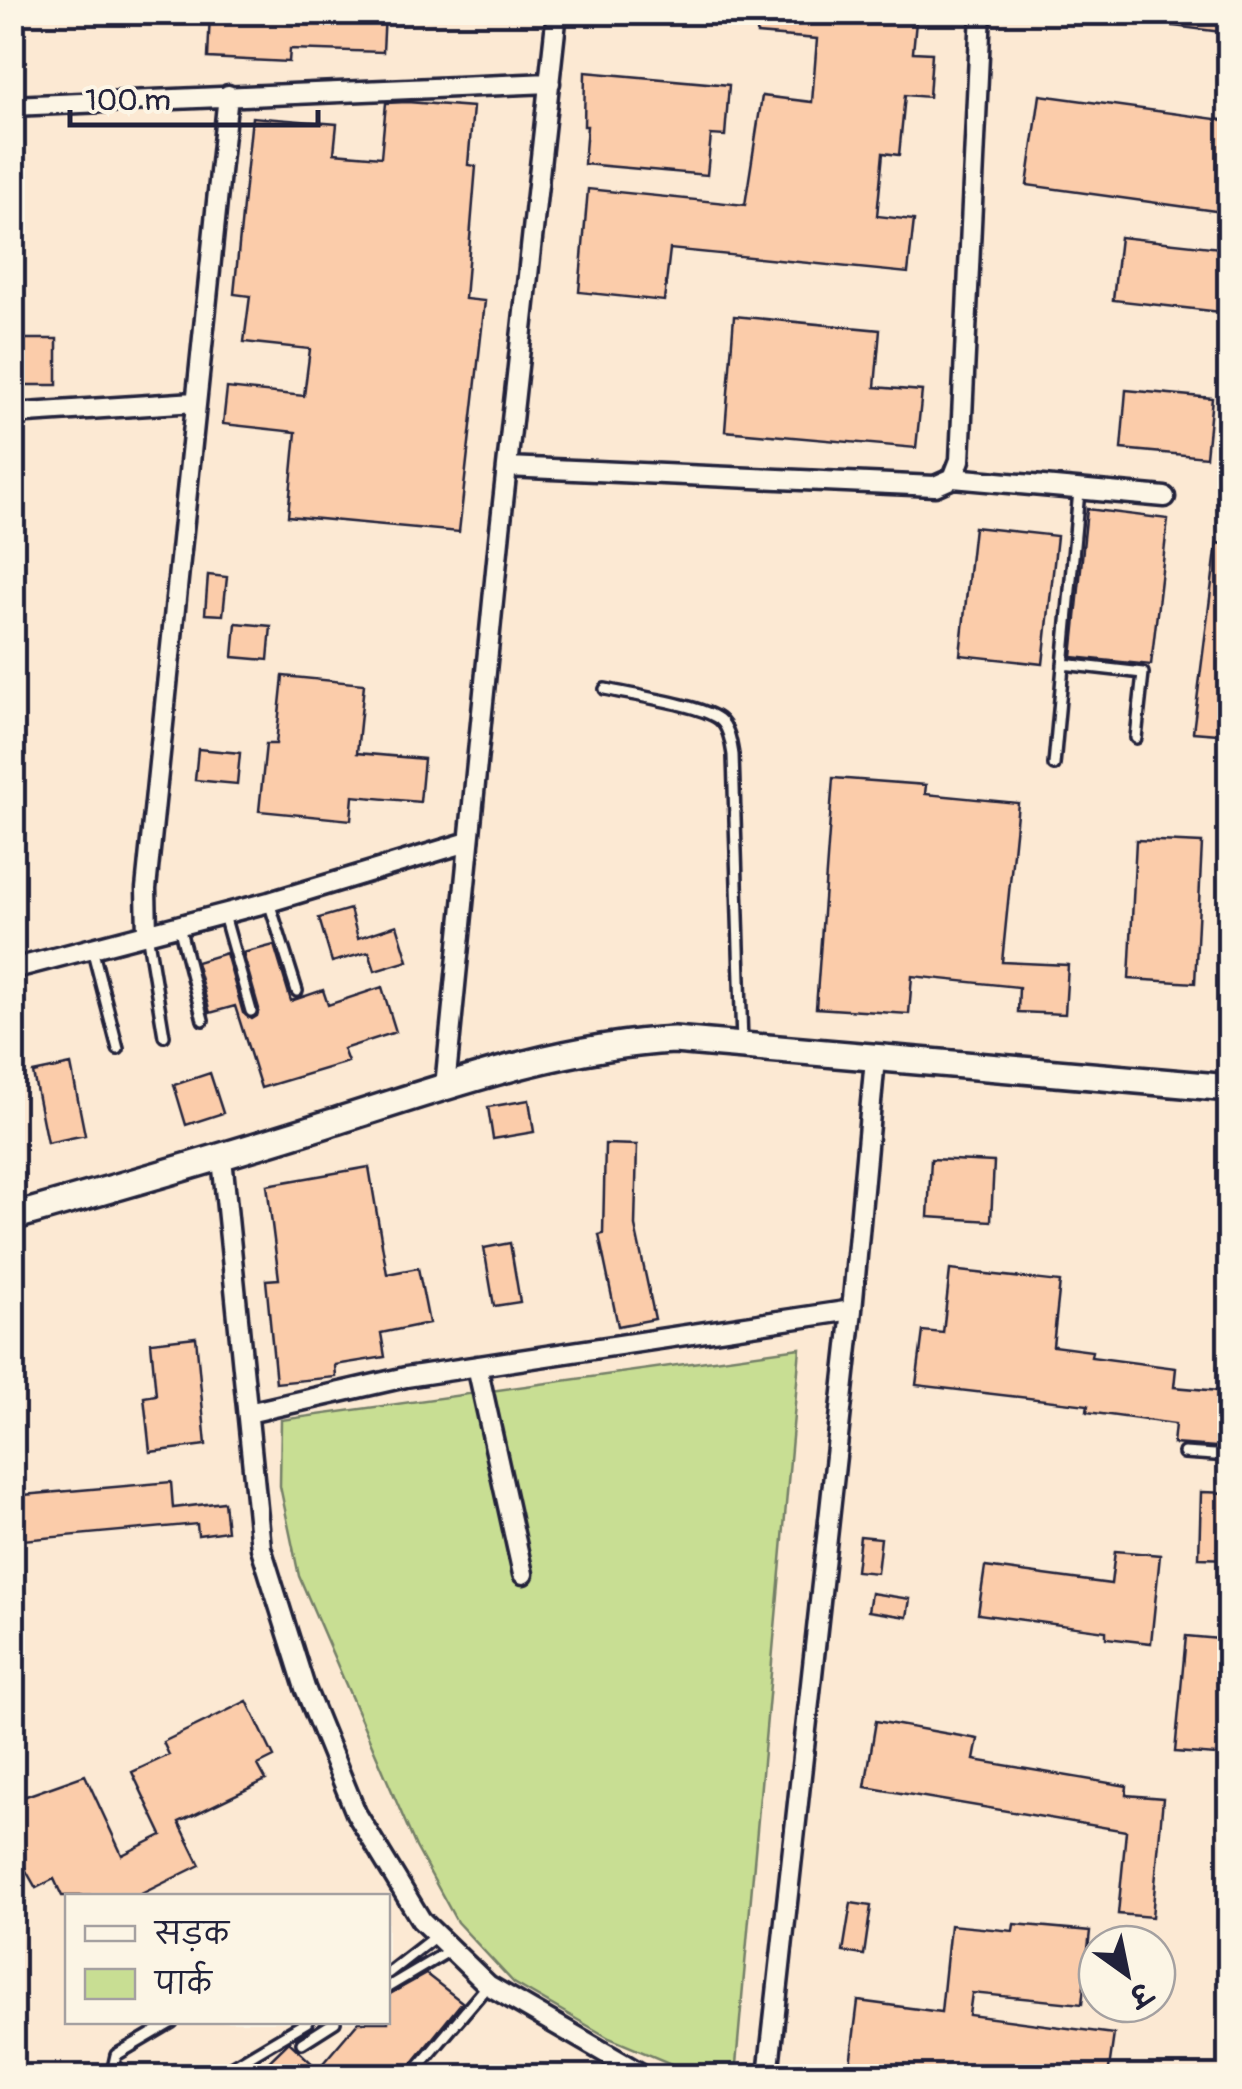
<svg xmlns="http://www.w3.org/2000/svg" width="1242" height="2089" font-family="Pangolin,'Playpen Sans Deva',sans-serif">
	<style>
		.built { fill: #fce9d3; fill-rule: evenodd }
		.green { fill: #c8de93; stroke: #758067; stroke-width: 2.5 }
		.building { fill: #fbccaa; stroke: #22223b; stroke-width: 2.5 }
		.lines { fill: none; stroke-linecap: round; stroke-linejoin: round }
		.lane-casing { stroke: #22223b; stroke-width: 16 }
		.street-casing { stroke: #22223b; stroke-width: 25 }
		.secondary-casing { stroke: #22223b; stroke-width: 32 }
		.lane { stroke: #fcf5e5; stroke-width: 9 }
		.street { stroke: #fcf5e5; stroke-width: 18 }
		.secondary { stroke: #fcf5e5; stroke-width: 25 }
	</style>
	<rect width="100%" height="100%" fill="#fcf5e5"/>
	<filter id="ink" filterUnits="userSpaceOnUse"><feTurbulence type="fractalNoise" baseFrequency=".01" numOctaves="2"/><feDisplacementMap in="SourceGraphic" scale="20" xChannelSelector="R" yChannelSelector="G"/><feConvolveMatrix kernelMatrix="1 2 1 2 8 2 1 2 1" color-interpolation-filters="sRGB"/></filter>
	<g filter="url(#ink)">
		<path class="built" d="M12 13H1229V2076H13ZM68 1896H388V2022H68ZM1097 1944H1157V2004H1097Z"/>
		<path class="green" d="M800 1348 735 2076H700L609 2038 514 1983 457 1922 416 1847 299 1576 280 1486 281 1420Z"/>
		<path class="building" d="M210 12H385L383 52 290 49 289 62 208 58Z
			M759 12H917L913 52 932 53 929 97 905 95 899 155 883 153 877 216 914 220 908 273 670 249 664 301 579 292 588 189 745 205 762 96 812 102 817 39 757 34Z
			M1133 12H1230V33L1133 21Z
			M585 72 729 85 725 136 711 135 707 175 584 164 587 126H584Z
			M1040 95 1230 121V213L1027 185Z
			M407 102 473 107 468 165 476 166 465 299 485 301 459 532 288 516 296 432 223 424 227 388 304 396 310 349 244 342 250 296 234 294 252 117 337 124 334 153 381 157 386 103Z
			M1120 237 1230 249V313L1113 300Z
			M734 316 880 330 875 387 922 391 916 448 725 431Z
			M15 339H57V385H15Z
			M1126 390 1212 398 1206 457 1121 449Z
			M1087 509 1168 519 1151 665 1072 657Z
			M974 527 1057 536 1043 664 960 655Z
			M1217 543 1230 545V735L1193 732Z
			M208 575 227 577 223 615 205 614Z
			M236 623 271 626 268 660 233 657Z
			M283 676 364 684 357 753 424 759 420 802 353 796 351 820 259 811 266 744H276Z
			M198 749 240 753 237 784 195 780Z
			M833 778 926 785 925 794 1018 803 1002 962 1068 965 1065 1014 1018 1012 1019 987 912 976 909 1014 816 1008Z
			M1136 840 1202 843 1195 983 1129 979Z
			M350 909 358 938 397 925 408 961 375 971 369 952 332 962 319 918Z
			M274 945 291 1001 323 990 328 1005 382 987 396 1032 343 1049 348 1062 261 1088 235 1006 210 1013 196 962 226 953 243 1013 252 1019 257 1016 259 1009 243 953Z
			M71 1065 85 1135 47 1143 33 1073Z
			M210 1073 223 1113 186 1125 174 1085Z
			M529 1100 534 1132 493 1139 488 1107Z
			M605 1144 637 1145 635 1226 655 1319 618 1326 599 1235 603 1234Z
			M931 1159 994 1162 991 1221 928 1217Z
			M369 1167 387 1274 418 1268 429 1323 381 1333 385 1357 335 1365 336 1377 276 1383 266 1280 279 1279 267 1185Z
			M510 1243 520 1302 494 1306 484 1248Z
			M950 1270 1060 1282 1053 1346 1092 1351 1091 1357 1176 1368 1174 1387 1230 1392V1448L1173 1444 1175 1424 1087 1412 1088 1405 916 1385 923 1331 943 1333Z
			M196 1337 206 1445 150 1452 144 1397 156 1395 151 1342Z
			M171 1482 173 1508 224 1502 227 1531 198 1535 197 1524 12 1541V1496Z
			M1201 1492 1230 1493V1559L1199 1558Z
			M860 1536 881 1538 877 1573 856 1571Z
			M1115 1551 1160 1555 1151 1643 1106 1638V1631L978 1614 985 1567 1111 1584Z
			M871 1593 910 1599 907 1617 868 1611Z
			M1186 1636 1230 1640V1756L1175 1752Z
			M247 1701 274 1757 258 1765 266 1780 179 1822 200 1865 137 1896H62L54 1879 36 1888 12 1846V1801L85 1775 122 1855 162 1835 132 1772 169 1755 163 1742Z
			M876 1721 978 1739 974 1760 1127 1786 1126 1795 1163 1798 1152 1917 1118 1914 1126 1831 865 1787Z
			M851 1903 871 1906 864 1955 843 1952Z
			M1014 1924 1090 1931 1082 2004 972 1993 969 2015 1114 2034 1108 2076H941L850 2065 858 2001 941 2012 950 1925 1013 1931Z
			M426 1974 462 2002 402 2076H254L289 2042 318 2069 358 2022H388V1995Z"/>
		<g class="lines">
			<defs>
				<path id="lane" d="M1063 664 1143 673 1136 738
					M605 689C631 695 701 705 719 719 729 727 731 743 733 755L742 1044
					M1054 765 1079 491
					M269 902 297 991
					M224 915 251 1011
					M179 926 203 1020
					M147 933 164 1036
					M92 948 118 1049
					M1184 1453 1230 1456
					M388 1973 437 1935
					M388 1987 452 1949
					M302 2043 335 2022
					M122 2076 114 2064 116 2055 172 2022
					M216 2076 307 2022
					M411 2076 488 1985"/>
				<path id="street" d="M12 106 550 83
					M12 414 195 402
					M507 467 935 486 953 478 1165 497
					M953 478 960 460 981 12
					M147 933 146 889 228 95
					M12 969 269 902 468 842
					M445 1087 500 530 557 12
					M222 1158 261 1548 305 1688 356 1813 421 1920 488 1985 645 2076
					M477 1366 523 1574
					M248 1413 406 1377 852 1310
					M768 2076 852 1310 875 1059"/>
				<path id="secondary" d="M12 1217C118 1187 223 1157 327 1124 440 1089 555 1046 674 1040L1230 1088"/>
			</defs>
			<use href="#lane" class="lane-casing"/>
			<use href="#street" class="street-casing"/>
			<use href="#secondary" class="secondary-casing"/>
			<use href="#lane" class="lane"/>
			<use href="#street" class="street"/>
			<use href="#secondary" class="secondary"/>
		</g>
	</g>
	<rect width="1242" height="2089" fill="none" stroke="#fcf5e5" stroke-width="50"/>
	<rect x="25" y="25" width="1192" height="2039" fill="none" stroke="#22223b" stroke-width="4" filter="url(#ink)"/>
	<rect x="65" y="1894" width="325" height="130" fill="#fcf5e5" stroke="#a5a1a1" stroke-width="2.5"/>
	<rect x="85" y="1926" width="50" height="15" fill="#fcf5e5" stroke="#a5a1a1" stroke-width="2.5"/>
	<text x="155" y="1944" font-size="30" fill="#22223b">सड़क</text>
	<rect x="85" y="1969" width="50" height="30" fill="#c8de93" stroke="#a5a1a1" stroke-width="2.5"/>
	<text x="155" y="1994" font-size="30" fill="#22223b">पार्क</text>
	<g transform="translate(1127 1974) rotate(147)"><circle r="48" fill="#fcf5e5" stroke="#a5a1a1" stroke-width="2.5"/>
	<path d="M0-8L18 38L0 25L-18 38Z" fill="#22223b"/>
	<text y="-15" font-size="28" font-weight="bold" text-anchor="middle" fill="#22223b">उ</text>
	</g>
	<path d="M70 110v15h248v-15" fill="none" stroke="#22223b" stroke-width="5"/>
	<text x="85" y="110" font-size="30" fill="#22223b" stroke="#fcf5e5" stroke-width="8" paint-order="stroke">100 m</text>
</svg>
